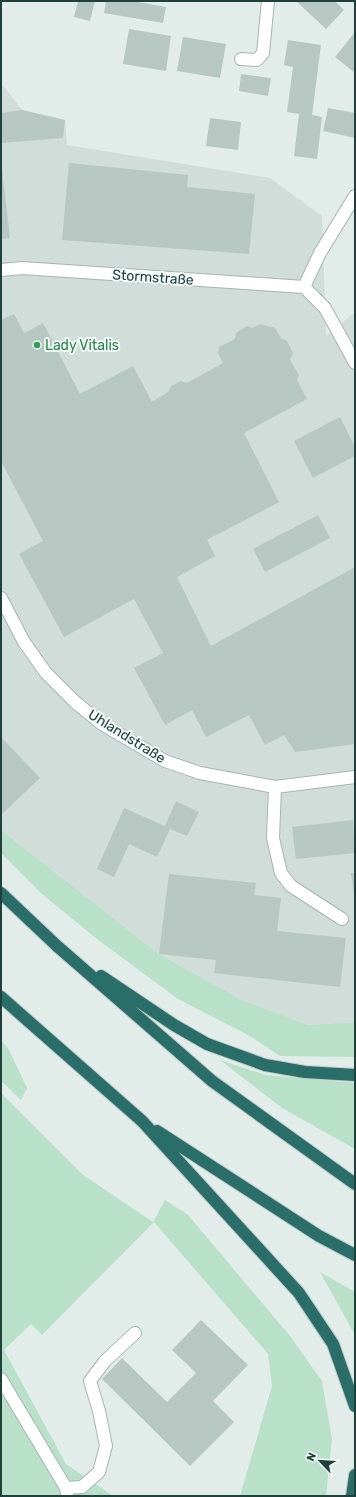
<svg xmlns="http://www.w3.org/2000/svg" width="356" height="1497" font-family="Rubik,sans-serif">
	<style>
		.built { fill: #d0ddd9 }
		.green { fill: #b9e0c9 }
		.building { fill: #b7c8c3 }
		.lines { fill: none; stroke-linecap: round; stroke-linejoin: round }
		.minor-casing { stroke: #a4b6b2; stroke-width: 14 }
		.highway-casing { stroke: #c1cac8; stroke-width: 14 }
		.minor { stroke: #fff; stroke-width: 12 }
		.highway { stroke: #2a6e6a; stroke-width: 12 }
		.leisure-dot { fill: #2e9e5b; stroke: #f3f9f7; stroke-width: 1.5 }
		.labels { text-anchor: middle; stroke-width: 4; stroke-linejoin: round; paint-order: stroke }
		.street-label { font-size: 14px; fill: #20403c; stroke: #f3f9f7 }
		.leisure-label { font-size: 14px; fill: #27864d; stroke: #f3f9f7; text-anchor: start }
	</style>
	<rect width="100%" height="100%" fill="#e2edea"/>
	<path class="built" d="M1 83 22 110 65 120 67 145 270 178 322 216 326 336 355 312V1022L308 1025 244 1001 159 954 1 830Z"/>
	<path class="green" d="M1 830 159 954 244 1001 308 1025 355 1022V1057L280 1056 250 1036 178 999 97 939 42 894 1 853Z
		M1 1040 8 1048 27 1088 21 1100 1 1081Z
		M220 1060 266 1075 355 1083V1149L282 1108Z
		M1 1093 83 1175 153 1222 165 1200 188 1215 290 1336 322 1381 332 1439 326 1496H240L272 1386 268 1354 154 1222 42 1335 31 1324 4 1350 66 1464 113 1496H1Z
		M320 1272 355 1292V1335Z"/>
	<path class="building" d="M78 1H95L90 21 74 17Z
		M106 1H132L166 7 163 23 104 13Z
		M296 1H335L344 10 326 29Z
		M129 29 171 36 166 71 123 64Z
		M355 32V73L335 57Z
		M183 37 226 44 220 78 177 71Z
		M288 40 321 45 312 115 322 117 317 159 294 156 299 114 287 112 293 67 284 65Z
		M241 74 271 78 268 96 239 91Z
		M328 108 355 113V138L323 131Z
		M22 110 65 120 63 138 1 143V113Z
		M210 118 241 122 238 150 206 146Z
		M1 161 10 238 1 239Z
		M69 163 188 175 187 187 255 194 249 254 62 240Z
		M14 314 24 333 43 323 80 394 133 366 152 402 168 392 171 386 181 381 187 383 223 363 218 353 219 347 235 339 236 333 247 326 252 328 261 324 275 328 281 338 287 341 293 353 290 360 299 375 297 380 307 399 244 433 279 502 207 540 215 556 177 577 211 646 355 567V744L295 752 284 735 265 745 249 715 206 737 192 710 165 725 134 668 163 653 134 599 64 637 19 554 43 541 1 461V320Z
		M340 417 355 447V456L313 478 294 441Z
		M318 515 330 538 265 572 253 549Z
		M1 737 40 778 1 815Z
		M176 801 199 812 187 836 170 829 157 857 129 844 114 877 97 869 124 808 165 826Z
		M353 820 355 853 296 859 292 827Z
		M351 873H355V895H354Z
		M169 874 256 883 254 895 281 898 277 931 346 938 340 987 214 973 216 960 159 954Z
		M201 1320 248 1365 213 1401 234 1422 190 1466 102 1379 122 1358 167 1402 196 1373 172 1350Z"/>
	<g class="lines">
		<defs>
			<path id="minor" d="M241 59 257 60 263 53 268 1
				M1 270 22 268 304 287
				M304 287 320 253 355 196
				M304 287 325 308 355 363
				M1 598 24 642 46 673 75 702 102 724 165 761 200 773 275 787 355 777
				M275 787 273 838 281 873 291 886 342 919
				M1 1379 66 1488 67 1495
				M66 1488 82 1487 99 1472 106 1446 99 1411 90 1381 105 1361 135 1333"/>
			<path id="highway" d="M1 893 57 946 212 1081 355 1184
				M101 976 174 1025 207 1044 265 1065 305 1072 355 1075
				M1 997 142 1121 299 1293 333 1344 355 1406
				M157 1131 319 1236 355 1255
				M352 1496 355 1475"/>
		</defs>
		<use href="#minor" class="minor-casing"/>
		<use href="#highway" class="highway-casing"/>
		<use href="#minor" class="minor"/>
		<use href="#highway" class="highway"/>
	</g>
	<circle class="leisure-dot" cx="37" cy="345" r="4"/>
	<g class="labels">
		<g class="street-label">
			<text transform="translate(153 277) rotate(4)" y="5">Stormstraße</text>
			<text transform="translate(127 736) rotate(32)" y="5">Uhlandstraße</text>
		</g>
		<g class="leisure-label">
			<text x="45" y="350">Lady Vitalis</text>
		</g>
	</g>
	<rect width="356" height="1497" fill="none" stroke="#20403c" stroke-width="4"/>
	<g transform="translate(320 1461) rotate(295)" stroke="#f3f9f7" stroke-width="3" paint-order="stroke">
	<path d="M0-3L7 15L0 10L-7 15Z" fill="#20403c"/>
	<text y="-6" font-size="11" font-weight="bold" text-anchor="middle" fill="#20403c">N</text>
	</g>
</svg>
